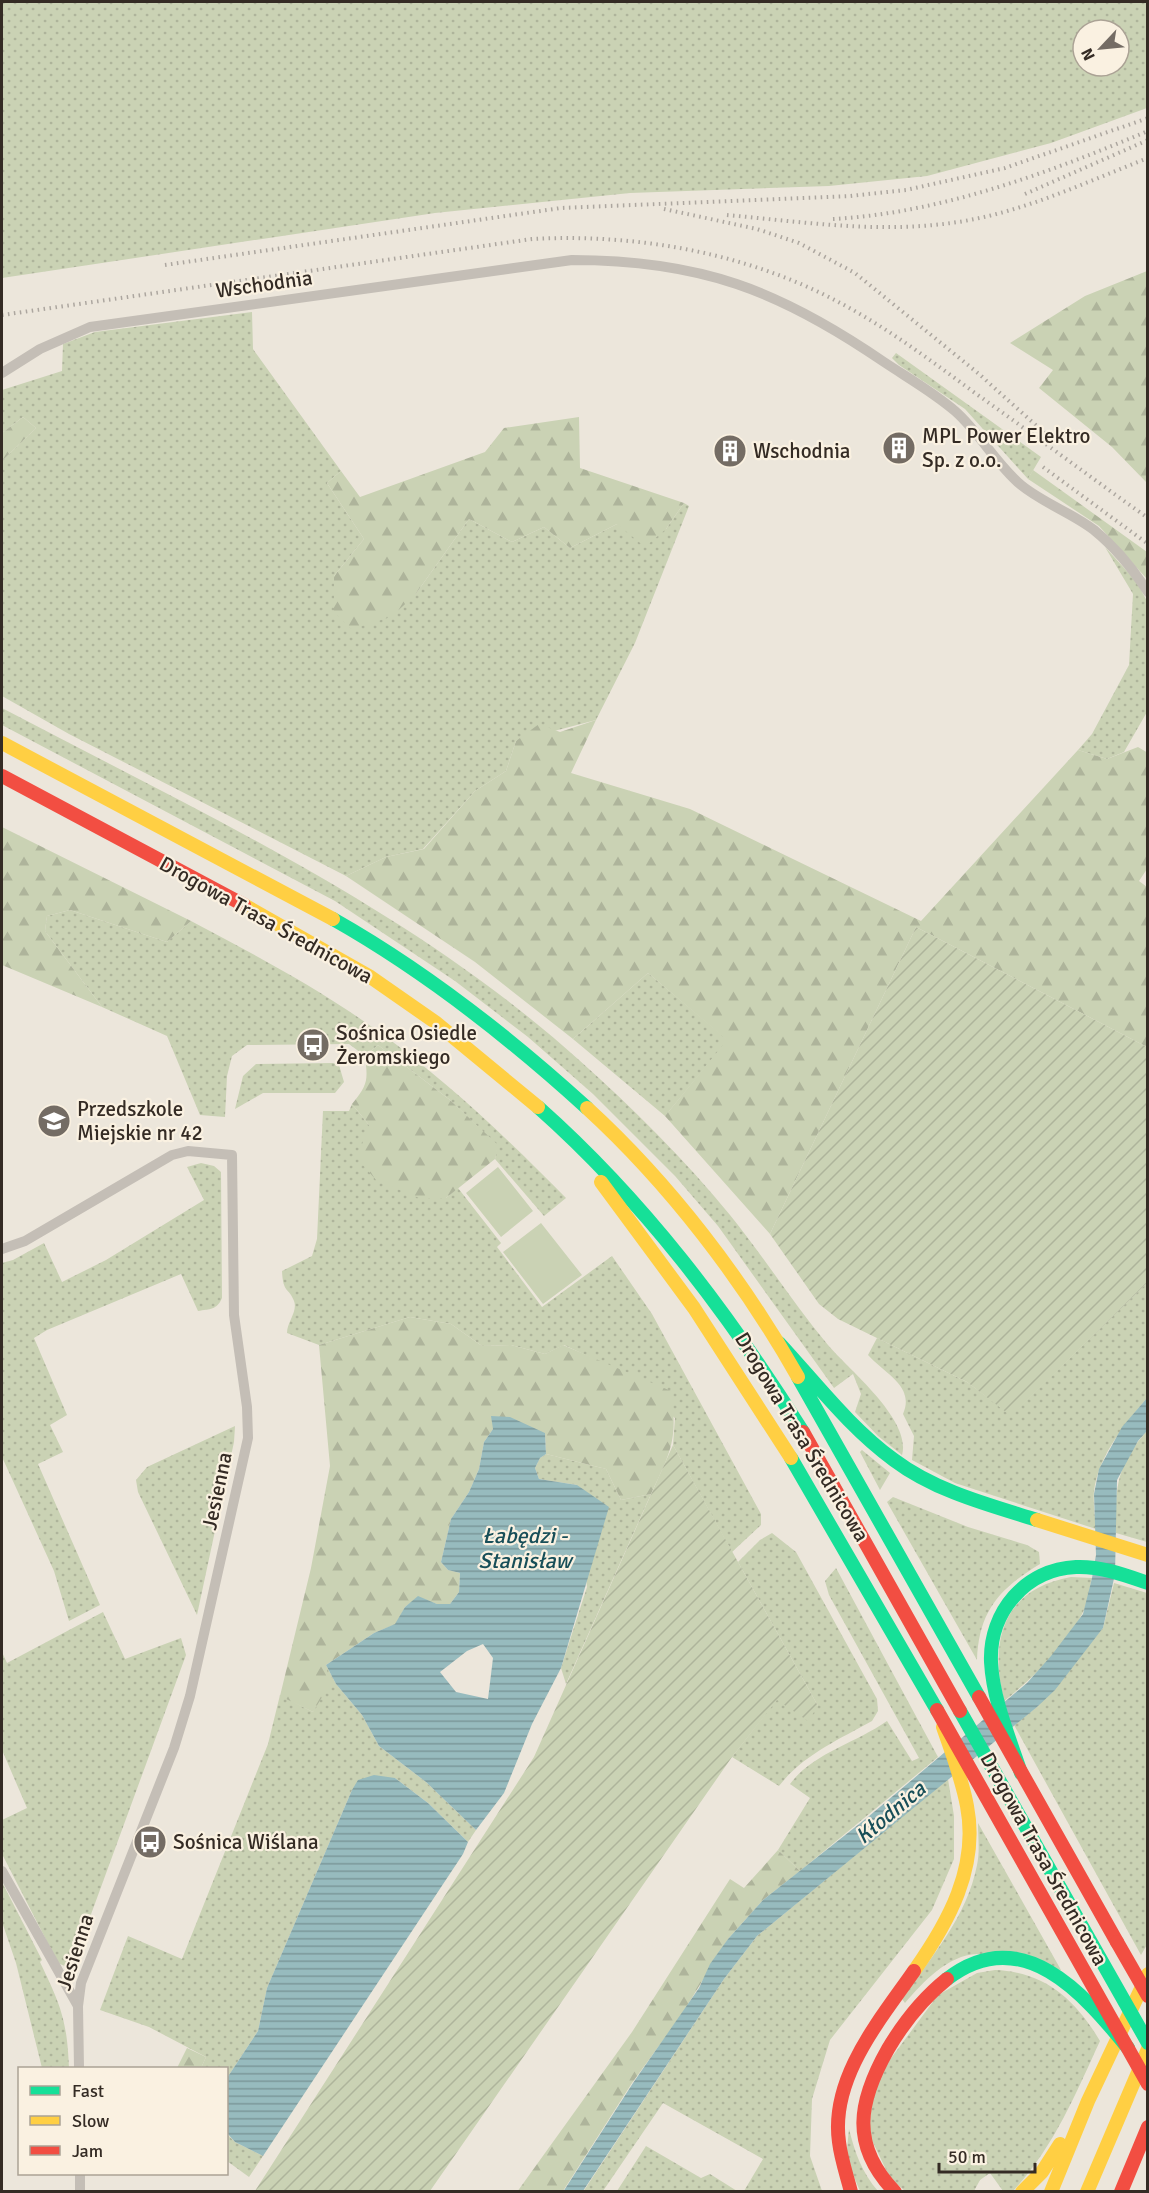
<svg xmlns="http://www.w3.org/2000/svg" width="1149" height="2193" font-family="Signika,sans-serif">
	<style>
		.grass { fill: url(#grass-dots); fill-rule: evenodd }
		.forest { fill: url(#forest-firs) }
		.garden { fill: url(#garden-furrows) }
		.pitch { fill: #cad2b4 }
		.water { fill: url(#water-rules); fill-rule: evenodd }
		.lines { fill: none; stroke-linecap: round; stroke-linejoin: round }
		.street { stroke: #c4beb6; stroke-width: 10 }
		.fast { stroke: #16e098; stroke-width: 14 }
		.slow { stroke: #ffcf43; stroke-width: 14 }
		.jam { stroke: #f24e42; stroke-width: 14 }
		.rail { stroke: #aca69f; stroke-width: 4; stroke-dasharray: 1.5 4.5; stroke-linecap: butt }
		.fast-bridge { stroke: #16e098; stroke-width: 14 }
		.jam-bridge { stroke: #f24e42; stroke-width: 14 }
		.labels { text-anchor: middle; stroke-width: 4.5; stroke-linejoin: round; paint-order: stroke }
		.street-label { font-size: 21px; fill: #342b24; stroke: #faf1e1 }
		.poi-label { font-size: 21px; fill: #342b24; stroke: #faf1e1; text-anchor: start }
		.water-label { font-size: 22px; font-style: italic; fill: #174e58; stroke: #faf1e1 }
	</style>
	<defs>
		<pattern id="grass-dots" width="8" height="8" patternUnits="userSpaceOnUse" patternTransform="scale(1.5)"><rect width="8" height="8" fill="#cad2b4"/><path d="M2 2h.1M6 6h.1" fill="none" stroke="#aeb49b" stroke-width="1.8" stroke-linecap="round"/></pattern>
		<pattern id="forest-firs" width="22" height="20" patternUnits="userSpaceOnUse" patternTransform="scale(1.5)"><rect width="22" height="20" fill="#cad2b4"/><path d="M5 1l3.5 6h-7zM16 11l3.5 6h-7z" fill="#aeb49b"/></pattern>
		<pattern id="garden-furrows" width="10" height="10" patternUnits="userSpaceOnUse" patternTransform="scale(1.5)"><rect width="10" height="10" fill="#cad2b4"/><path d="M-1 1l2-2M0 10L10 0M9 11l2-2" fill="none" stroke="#aeb49b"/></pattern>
		<pattern id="water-rules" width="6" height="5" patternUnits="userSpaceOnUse" patternTransform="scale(1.5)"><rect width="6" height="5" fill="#97bbbe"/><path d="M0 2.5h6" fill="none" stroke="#7c989a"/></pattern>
	</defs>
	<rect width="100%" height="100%" fill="#ece6db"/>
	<path class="grass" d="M2 2H1147V108L1051 143 927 176 829 186 630 193 435 213 2 278ZM1083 30H1119V66H1083Z
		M252 312 253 349 341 471 327 483 364 539 334 576 415 595 469 519 512 542 544 527 570 548 617 524 666 529 684 503 689 506 635 643 596 720 516 741 506 771 475 791 423 849 386 857 346 876 69 734 2 696V461L36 428 23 417 2 433V390L62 371 63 344 95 332Z
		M896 353 1041 457 1028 479 965 409 899 365 892 358Z
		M1105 547 1136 581 1147 601V712L1124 752 1107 759 1078 750 1092 734 1129 665 1133 594Z
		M2 708C201 813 410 908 579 1060 633 1108 685 1160 730 1215 764 1257 793 1303 828 1345 849 1370 912 1420 902 1455L878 1436 855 1412 861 1394 853 1374 834 1388 718 1226 675 1176 593 1094 528 1037 455 981 335 901 2 725Z
		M70 910 167 942 191 921C255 955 320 989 379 1032 445 1079 509 1140 566 1198L544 1216 495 1159 497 1145 450 1100 378 1045 365 1056 349 1044 247 1045 232 1056 227 1076 225 1117 200 1115 167 1036 102 1007 45 931 47 916Z
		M648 973 728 1040 665 1116 573 1039Z
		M333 1063 339 1065 344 1082 335 1093H263L235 1109 243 1076 256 1064Z
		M352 1104 369 1125 446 1198 458 1188 501 1243 497 1247 542 1307 612 1256 652 1314 761 1514V1525L732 1552 673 1445 675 1418 596 1360 564 1345 545 1354 511 1345 482 1346 451 1324 410 1317 319 1345 287 1333C287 1322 298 1311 294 1301 289 1287 283 1294 282 1271L312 1256 317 1239 323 1111H349Z
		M201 1163 214 1166 221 1172 222 1298C217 1310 210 1309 198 1311L181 1274 47 1330 34 1338 67 1415 50 1425 63 1452 38 1464 100 1605 69 1621 54 1571 2 1457V1263L13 1260 44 1243 62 1282 106 1260 204 1200 187 1167Z
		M1147 1283V1398C1124 1425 1099 1455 1094 1491 1093 1503 1095 1517 1096 1529L955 1483 912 1460 914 1436 903 1414C915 1386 886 1375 868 1355L877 1338 967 1382 1011 1415Z
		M235 1426 234 1442 197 1615 138 1492 136 1480 147 1467Z
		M1147 1431V1542L1116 1533C1115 1489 1116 1465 1147 1431Z
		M862 1450 890 1473 880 1490 860 1452Z
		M546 1454 606 1469 621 1500 651 1494 566 1684 561 1668 587 1587 577 1485 539 1479 535 1468 540 1458Z
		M893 1497 968 1527 1027 1545 1039 1552 1040 1564C999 1589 979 1611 977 1660L887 1502Z
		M772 1533 796 1552 877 1699 878 1711 872 1721C838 1740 803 1755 779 1786L732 1757 777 1699 818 1706 738 1562 760 1540Z
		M836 1568 938 1757 800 1871 778 1850 810 1798 790 1784C813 1753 856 1743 887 1721L912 1761 919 1758 829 1595 825 1581Z
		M1071 1577 1092 1578C1089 1589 1088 1604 1082 1614 1065 1648 1033 1678 1004 1701 989 1641 1003 1589 1071 1577Z
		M1114 1583 1147 1593 1148 1943 1141 1955 1014 1725 1037 1707 1103 1628Z
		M103 1612 125 1659 181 1638 186 1655 71 1969 58 1963 2 1854V1820L27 1808 2 1750V1652L7 1663Z
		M326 1665 336 1684 362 1715 379 1746 426 1782 476 1830 468 1842 428 1803 395 1778 352 1790 267 1988 258 2031 227 2078 226 2068H201L206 2057 149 2027 100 2010 128 1936 182 1959 268 1744 280 1695 313 1712Z
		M948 1779 954 1816V1859L932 1910 830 2040 812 2099 810 2156 822 2191H744L763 2159 663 2103 603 2191 583 2192 724 1979 757 1936Z
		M978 1823 1061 1970C1041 1966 994 1953 977 1954 948 1955 923 1982 905 2003L902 1999C931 1957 967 1917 977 1865 980 1852 978 1836 978 1823Z
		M2 1882 42 1960 40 1962C61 2006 67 2020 69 2068H42L16 1963 2 1922Z
		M995 1970C1045 1972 1075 1999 1100 2041 1075 2095 1054 2147 1013 2191H1003L990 2173 980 2180 974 2191H905L890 2178 869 2134 873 2089 883 2069 938 1995 977 1973Z
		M849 2129C855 2153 862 2173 878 2191H860L846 2158Z
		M226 2133 235 2142 263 2156 249 2177 227 2161Z
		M646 2146 701 2178 710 2174 737 2191H617Z"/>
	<path class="forest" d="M1147 271V483L1112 447 1039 388 1053 370 1010 343 1085 296Z
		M23 417 36 428 2 461V433Z
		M579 417 580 468 684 503 666 529 645 547 617 524 570 548 544 527 512 542 469 519 415 595 391 617 351 629 334 612V576L364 539 327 483 341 471 360 497 485 452 504 428Z
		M1033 470 1147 552V579L1099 526 1028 479Z
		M596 720 571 773 690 809 921 921 1078 750 1107 759 1138 747 1148 753 1147 869 1139 881 1147 887V1047L916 927 770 1234 665 1116 727 1040 648 973 573 1039 475 962 346 876 386 857 424 849 475 791 506 771 516 741 539 724 560 732Z
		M2 827 191 921 167 942 70 910 47 916 45 931 102 1007 2 965Z
		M378 1045 450 1100 498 1145 495 1159 446 1198H419L376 1180 357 1158 369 1125 352 1104C368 1084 368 1081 365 1056Z
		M410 1317 451 1324 482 1346 511 1345 545 1354 563 1345 671 1391C678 1440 671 1451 651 1494L621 1500 606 1469 546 1454 545 1433 493 1429 484 1442 479 1469 469 1492 451 1519 441 1562 448 1570 460 1573 459 1592 450 1604H437L418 1597 405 1607 396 1624 374 1633 326 1665 330 1684 313 1712 280 1696 311 1568 330 1466 319 1345Z
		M778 1850 800 1871 763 1900 728 1939 682 2014 632 2083 563 2191 517 2192 632 2032 730 1879 744 1888Z
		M187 2048 206 2057 201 2068H177Z"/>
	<path class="garden" d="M916 927 1147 1047V1283L1011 1416 967 1382 838 1319 819 1304 770 1234Z
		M673 1445 818 1706 808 1721 777 1700 732 1757 430 2191H255L534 1757Z"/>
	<path class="pitch" d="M498 1167 533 1211 501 1237 466 1193Z
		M541 1223 582 1275 543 1304 503 1252Z"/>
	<path class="water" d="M1147 1398V1431L1138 1441 1117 1480 1115 1574 1103 1628 1055 1690 1037 1707 757 1936 724 1979 583 2191 563 2192 633 2083 699 1988 710 1964 728 1939 763 1900 868 1817 1027 1683 1051 1656 1083 1614 1092 1578 1096 1555 1094 1494 1099 1469 1122 1427Z
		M491 1416 510 1417 545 1433 546 1454 540 1458 535 1468 539 1479 577 1485 609 1507 561 1668 532 1724 504 1793 476 1830 426 1782 379 1746 362 1715 336 1684 326 1665 374 1633 395 1624 405 1607 418 1596 437 1604H450L459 1592 460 1573 448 1570 441 1562 451 1519 469 1492 479 1469 484 1442 493 1429ZM483 1644 493 1658 488 1699 456 1692 440 1672 467 1651Z
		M374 1775 395 1778 428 1803 468 1842 463 1854 263 2156 235 2142 227 2133V2078L258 2031 267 1988 352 1790 358 1780Z"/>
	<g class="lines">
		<path class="street" d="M2 373 40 349 90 327 572 260C700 260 779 290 884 362 908 378 933 392 955 411 980 433 995 463 1021 485 1043 503 1072 513 1094 530 1115 547 1133 569 1148 592
			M2 1249 25 1241 172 1155 188 1151 232 1155 234 1315 247 1407 248 1438 190 1696 174 1748 81 1983 78 2006 79 2068
			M2 1871 78 2006
			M80 2174V2192"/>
		<path class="fast" d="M333 919C425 971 509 1037 587 1108
			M538 1107C644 1201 728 1313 803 1432
			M779 1343C816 1383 850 1428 894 1460 935 1491 989 1505 1037 1520
			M798 1377 979 1697
			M791 1458 937 1710
			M1021 1773C1009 1737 993 1700 991 1662 989 1612 1026 1569 1076 1567 1101 1566 1125 1575 1148 1583"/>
		<path class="slow" d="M2 743 333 919
			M244 905 369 976 435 1022 538 1107
			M587 1108C670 1184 743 1280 798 1377
			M601 1182 694 1308 791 1458
			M1037 1520 1148 1555
			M914 1971C948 1923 979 1868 967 1806 962 1779 952 1753 943 1727
			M1022 2192 1042 2172 1060 2144
			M1051 2192 1088 2101 1148 1974
			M1087 2192 1148 2049"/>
		<path class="jam" d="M2 776 244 905
			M979 1697 1117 1942
			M851 2192C847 2176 841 2159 839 2142 830 2078 880 2020 914 1971
			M1121 2192 1148 2127"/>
		<path class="rail" d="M1025 194 1148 140
			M664 209 757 229 799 243 855 273 979 374 1050 438
			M727 215C804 222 881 234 958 222 1024 212 1086 182 1148 158
			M833 219C941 213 1048 173 1148 131
			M165 265 561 208 850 196 906 190 1005 168 1148 118
			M2 315 532 239C627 234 723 249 810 288 870 315 922 354 975 393 1033 434 1090 477 1148 518
			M1043 467 1148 544"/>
		<path class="fast-bridge" d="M960 1711 1148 2043
			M947 1979C1022 1921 1084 1994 1128 2048"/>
		<path class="jam-bridge" d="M803 1432 960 1711
			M937 1710 1148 2084
			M1117 1942 1148 1996
			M895 2192C850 2145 858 2102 888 2049 904 2022 922 1999 947 1979"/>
	</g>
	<defs>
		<symbol id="building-disc" viewBox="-11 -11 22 22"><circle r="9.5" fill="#746c64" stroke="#faf1e1"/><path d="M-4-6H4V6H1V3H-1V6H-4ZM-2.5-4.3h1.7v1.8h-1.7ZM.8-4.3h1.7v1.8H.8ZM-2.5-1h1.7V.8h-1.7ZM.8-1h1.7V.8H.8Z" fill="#fff"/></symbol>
		<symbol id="bus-disc" viewBox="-11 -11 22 22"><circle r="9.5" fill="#746c64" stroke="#faf1e1"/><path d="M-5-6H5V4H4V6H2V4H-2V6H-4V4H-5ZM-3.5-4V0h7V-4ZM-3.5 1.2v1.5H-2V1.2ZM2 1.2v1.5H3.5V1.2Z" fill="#fff"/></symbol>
		<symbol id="school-disc" viewBox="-11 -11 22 22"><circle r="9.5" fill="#746c64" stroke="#faf1e1"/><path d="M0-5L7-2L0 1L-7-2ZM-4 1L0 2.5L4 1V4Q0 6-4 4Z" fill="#fff"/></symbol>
	</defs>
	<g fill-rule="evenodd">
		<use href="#building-disc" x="880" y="429" width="38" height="38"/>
		<use href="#building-disc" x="711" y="432" width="38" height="38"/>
		<use href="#bus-disc" x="294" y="1026" width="38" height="38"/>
		<use href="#school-disc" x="35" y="1102" width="38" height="38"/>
		<use href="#bus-disc" x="131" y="1823" width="38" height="38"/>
	</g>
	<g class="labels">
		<g class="street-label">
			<text transform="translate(264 284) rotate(-8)" y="7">Wschodnia</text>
			<text transform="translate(266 920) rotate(29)" y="7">Drogowa Trasa Średnicowa</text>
			<text transform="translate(802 1437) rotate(59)" y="7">Drogowa Trasa Średnicowa</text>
			<text transform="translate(217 1491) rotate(-78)" y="7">Jesienna</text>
			<text transform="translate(1044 1859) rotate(61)" y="7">Drogowa Trasa Średnicowa</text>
			<text transform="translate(75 1952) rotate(-72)" y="7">Jesienna</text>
		</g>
		<g class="poi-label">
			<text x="922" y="443">MPL Power Elektro<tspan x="922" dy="24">Sp. z o.o.</tspan></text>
			<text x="753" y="458">Wschodnia</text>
			<text x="336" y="1040">Sośnica Osiedle<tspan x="336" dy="24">Żeromskiego</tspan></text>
			<text x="77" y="1116">Przedszkole<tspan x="77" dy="24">Miejskie nr 42</tspan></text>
			<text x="173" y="1849">Sośnica Wiślana</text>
		</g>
		<g class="water-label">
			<text x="525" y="1543">Łabędzi -<tspan x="525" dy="25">Stanisław</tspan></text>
			<text transform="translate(890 1812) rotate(-40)" y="8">Kłodnica</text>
		</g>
	</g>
	<rect width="1149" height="2193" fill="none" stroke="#342b24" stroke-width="6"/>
	<rect x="18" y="2067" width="210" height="108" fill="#faf1e1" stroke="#aba295" stroke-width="1.5"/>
	<rect x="30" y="2086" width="30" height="9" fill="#16e098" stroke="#aba295" stroke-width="1.5"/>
	<text x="72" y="2097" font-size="18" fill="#342b24">Fast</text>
	<rect x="30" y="2116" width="30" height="9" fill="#ffcf43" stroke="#aba295" stroke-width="1.5"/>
	<text x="72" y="2127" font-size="18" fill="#342b24">Slow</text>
	<rect x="30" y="2146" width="30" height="9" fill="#f24e42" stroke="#aba295" stroke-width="1.5"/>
	<text x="72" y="2157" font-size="18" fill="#342b24">Jam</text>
	<g transform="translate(1101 48) rotate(244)"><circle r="28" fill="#faf1e1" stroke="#aba295" stroke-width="1.5"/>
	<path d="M0-4.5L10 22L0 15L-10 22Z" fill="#746c64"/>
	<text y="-9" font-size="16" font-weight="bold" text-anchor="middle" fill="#342b24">N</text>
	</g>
	<path d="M939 2163v9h96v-9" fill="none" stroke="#342b24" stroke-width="3"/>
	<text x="948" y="2163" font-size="18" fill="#342b24" stroke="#faf1e1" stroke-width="4.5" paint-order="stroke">50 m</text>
</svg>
